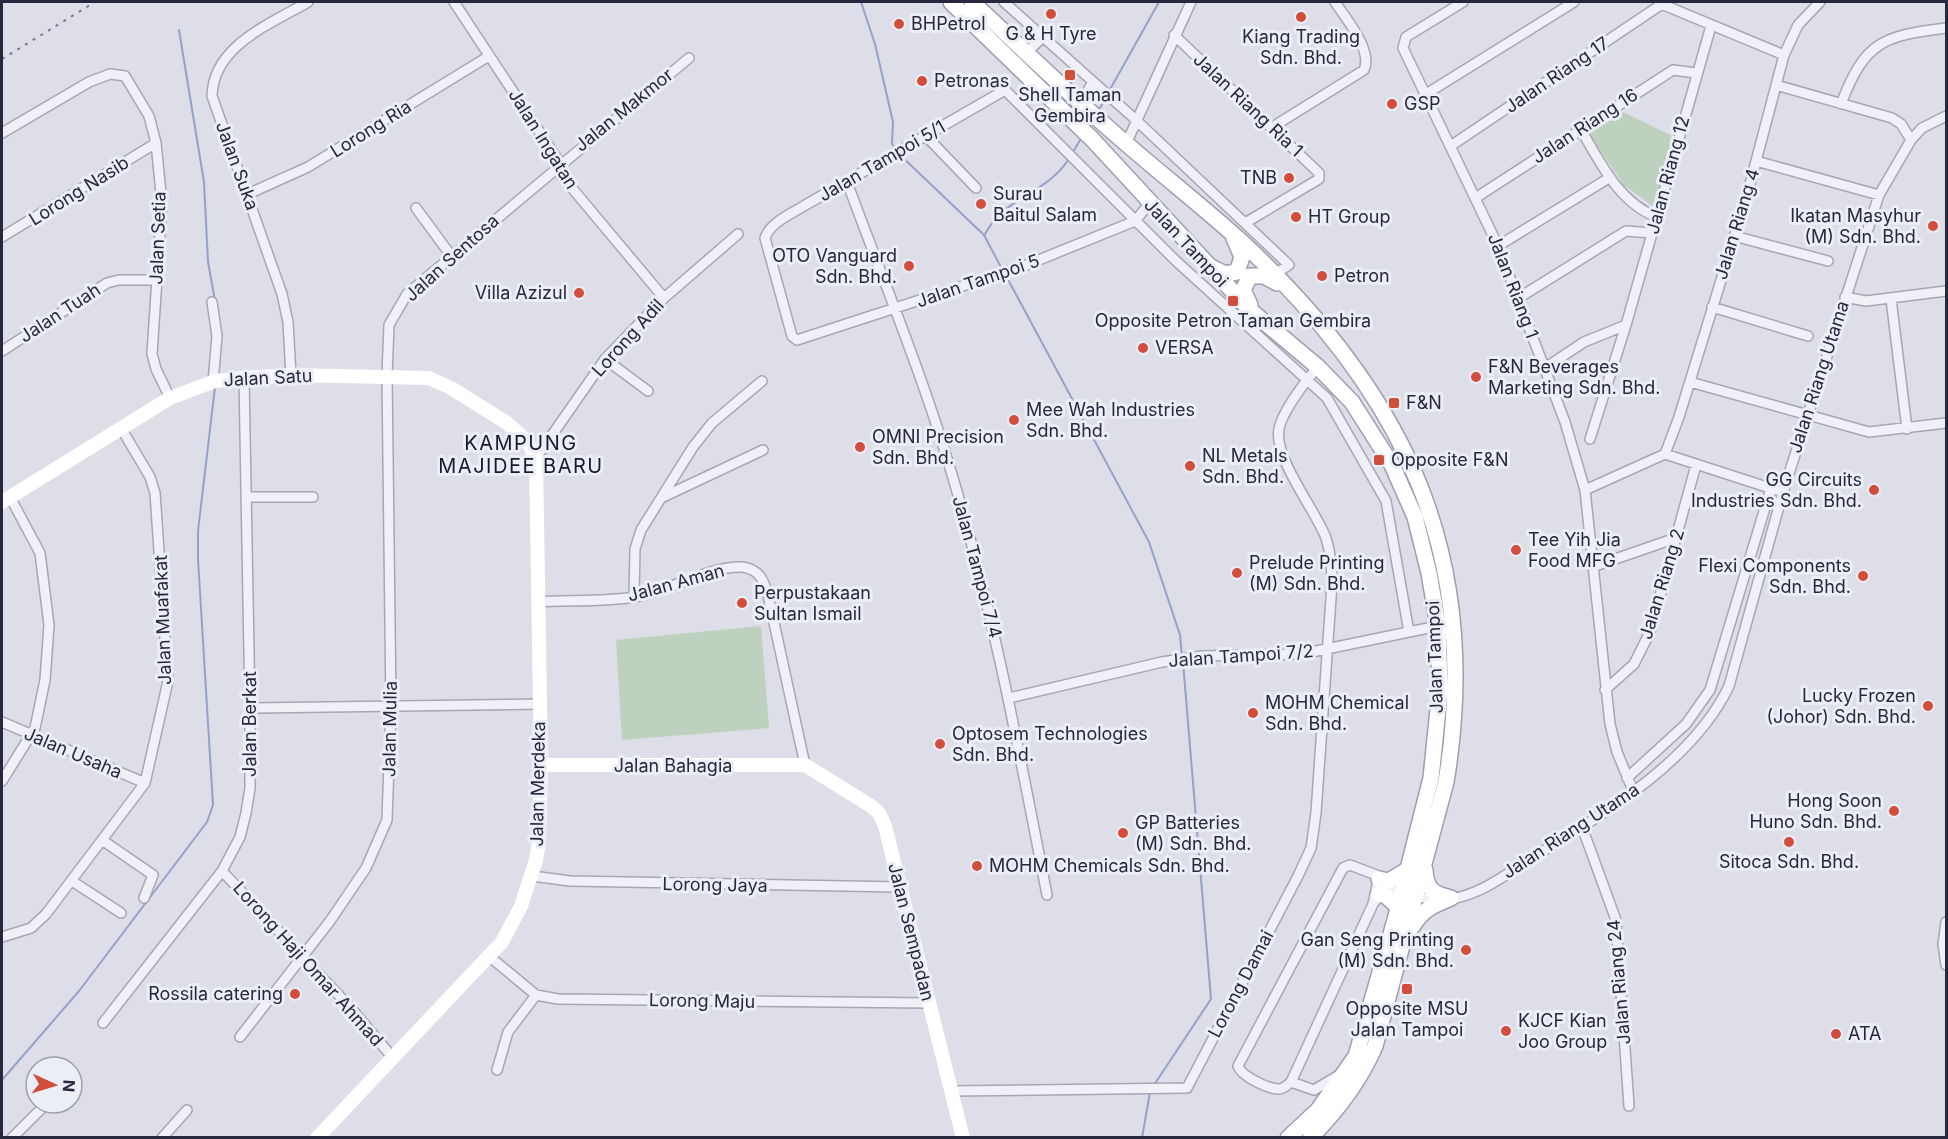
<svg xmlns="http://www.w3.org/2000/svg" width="1948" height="1139" font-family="Inter,sans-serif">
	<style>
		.green { fill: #bed1be }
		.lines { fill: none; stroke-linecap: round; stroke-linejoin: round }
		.stream { stroke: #96a1c9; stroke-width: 2 }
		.street-casing { stroke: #a6a7b4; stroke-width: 12 }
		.primary-casing { stroke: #9c9fb3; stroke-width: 18 }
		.street { stroke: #f0f0f6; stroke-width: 9 }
		.secondary { stroke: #fff; stroke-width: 14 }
		.primary { stroke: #fff; stroke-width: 15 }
		.rail { stroke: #767991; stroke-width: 2; stroke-dasharray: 3 6; stroke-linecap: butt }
		.poi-dot { fill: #d14e3d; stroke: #eceef5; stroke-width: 2 }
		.labels { text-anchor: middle; stroke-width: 6; stroke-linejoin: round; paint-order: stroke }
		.poi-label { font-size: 18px; fill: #26283e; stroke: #eceef5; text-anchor: start }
		.street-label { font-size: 18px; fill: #26283e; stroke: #eceef5 }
		.neighbourhood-label { font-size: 20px; letter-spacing: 1.5px; fill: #181a2f; stroke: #eceef5 }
	</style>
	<rect width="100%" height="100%" fill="#dddee7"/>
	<path class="green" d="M1623 112 1674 137 1654 207 1624 185 1589 134Z
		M761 626 769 728 622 740 616 640Z"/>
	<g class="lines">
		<path class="stream" d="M861 2 875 44 893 122 892 144 896 149
			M179 30 204 182 208 262 215 301
			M1108 93 1159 2
			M1098 111 1106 98
			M1073 152 1082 137
			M899 154 984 235 1002 269
			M985 234C1006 195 1048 194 1070 157
			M1005 274 1149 542 1180 635 1182 656
			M2 1080 79 991 207 822 213 805 198 559V531L215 387
			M1154 1085 1211 999 1183 662
			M1142 1138 1150 1092"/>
		<defs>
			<path id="street" d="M454 2 560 163 561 175 664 298
				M1004 2 1136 120 1289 265 1275 274
				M1463 2 1406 37 1403 48 1498 246 1565 422 1585 490 1610 724 1617 752 1634 793
				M1659 3 1784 55
				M1174 35 1319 173V179L1245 223
				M1027 52 1043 37
				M1776 85 1892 118 1901 124 1911 140
				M1426 94 1574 2
				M1081 102 1093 82
				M1841 104C1865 41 1883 36 1946 28
				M1271 128 1364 70C1373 50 1346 19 1335 2
				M1580 128C1600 162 1619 203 1657 217
				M2 133 89 82 110 74 125 76 149 116 156 143 162 203 152 354 156 369 170 398
				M926 136 976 188
				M1126 144 1191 2
				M1452 145 1662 4
				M1756 161 1879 195
				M847 182C882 277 921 371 950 468 993 609 1019 751 1047 895
				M248 194 308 167 489 56
				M1477 197 1673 70 1696 73
				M1149 204 1135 221 1024 266 797 340 792 336 765 238C770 223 789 215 802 207L1005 90 1176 261 1327 398 1386 501 1409 632
				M416 208 452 257
				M1734 236 1828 261
				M2 237 156 143
				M1498 246 1609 178
				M1845 297 1866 301 1946 291
				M1517 299 1626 231 1652 233
				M1891 299 1907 429
				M212 302 217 336 213 382
				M1712 307 1808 336
				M2 351 107 283 119 280H157
				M605 359 648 391
				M1545 368 1584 342 1626 325
				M291 375 288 322 282 294 212 96C213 46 270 24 308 2
				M1690 382 1869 432 1946 423
				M1590 439 1626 325 1711 26
				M1665 454 1679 417 1746 199 1784 55 1798 25 1820 2
				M536 458 605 359 664 298 738 234
				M1585 490 1665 454 1776 490
				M246 497H313
				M661 498 763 450
				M1592 567 1676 538
				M634 597 635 549 641 530 693 447 712 423 762 381
				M538 602C569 600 604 602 635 597 667 592 712 565 742 567 759 569 764 580 768 595L805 765
				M1605 690 1634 664 1650 632 1696 465
				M1009 698 1162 662 1202 656 1302 654 1438 626
				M250 708 539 704
				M2 722 145 783
				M1627 778 1686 724 1710 690 1771 488
				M2 781 35 728 45 680 49 625 40 553 10 497
				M1582 827 1616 920 1629 1106
				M102 840 153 875 144 898
				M1350 865 1379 876 1373 904 1291 1082C1287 1085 1284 1089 1279 1089 1268 1089 1241 1076 1238 1066L1343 868Z
				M222 871 349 1006 393 1058
				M532 876 570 881 899 887
				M72 881 121 913
				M1373 904 1383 891 1388 889C1409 895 1428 901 1450 899 1480 895 1507 874 1532 858 1602 815 1693 762 1729 686L1783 492 1879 195 1911 140 1922 128 1946 116
				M1946 922 1943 944 1946 965
				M2 937 31 928 46 914 145 783 168 681 155 493 150 477 121 428
				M490 957 536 995 558 999 929 1003
				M103 1023 222 871 240 837 246 813 250 788V708L244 378
				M240 1037 330 921 366 868 387 820 391 707 387 375 389 325 407 294 689 58
				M497 1070 508 1032 536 995
				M1291 1082 1314 1090 1339 1075
				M951 1091 1187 1088 1298 876 1311 848 1316 813 1332 584C1332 568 1331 554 1326 538 1316 511 1273 457 1279 429 1282 412 1306 380 1318 367
				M12 1138 47 1103
				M162 1138 187 1110"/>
			<path id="primary" d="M951 2 1092 139 1250 310 1318 367 1352 402 1392 465 1415 517 1429 573 1438 626 1440 690 1431 778 1395 920 1356 1056 1318 1110 1288 1138
				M972 2C1024 50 1075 100 1129 146 1167 179 1207 210 1244 244 1406 396 1483 557 1446 782L1375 1046C1360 1081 1337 1111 1310 1138
				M1211 267 1225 274 1237 272 1242 257 1234 238
				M1250 305 1243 290 1250 276H1264L1277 283
				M1425 870C1426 889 1433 894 1451 898
				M1379 879 1389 881 1407 870
				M1379 894 1386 896 1398 907
				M1412 927C1422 910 1433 905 1451 898"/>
		</defs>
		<use href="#street" class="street-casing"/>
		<use href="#primary" class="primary-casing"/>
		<use href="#street" class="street"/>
		<path class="secondary" d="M2 502 170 398 215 381 244 378 291 375 429 378 451 388 507 423 527 441 536 458 541 765 539 842 536 860 521 906 502 942 317 1138
			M541 765H805L871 806 879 813 885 826 963 1138"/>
		<use href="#primary" class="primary"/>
		<path class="rail" d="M2 59 95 2"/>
	</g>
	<g class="poi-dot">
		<circle cx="1051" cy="14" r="6"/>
		<circle cx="1301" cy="17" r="6"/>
		<circle cx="899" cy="24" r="6"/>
		<rect x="1064" y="69" width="12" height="12" rx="3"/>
		<circle cx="922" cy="81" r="6"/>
		<circle cx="1392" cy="104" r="6"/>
		<circle cx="1289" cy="178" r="6"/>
		<circle cx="981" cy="204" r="6"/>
		<circle cx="1296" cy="217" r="6"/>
		<circle cx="1933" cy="226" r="6"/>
		<circle cx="909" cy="266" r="6"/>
		<circle cx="1322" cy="276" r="6"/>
		<circle cx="579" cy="293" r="6"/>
		<rect x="1227" y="295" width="12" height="12" rx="3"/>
		<circle cx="1143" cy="348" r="6"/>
		<circle cx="1476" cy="377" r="6"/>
		<rect x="1388" y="397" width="12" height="12" rx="3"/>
		<circle cx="1014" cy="420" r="6"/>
		<circle cx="860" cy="447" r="6"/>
		<rect x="1373" y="454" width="12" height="12" rx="3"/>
		<circle cx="1190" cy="466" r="6"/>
		<circle cx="1874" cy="490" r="6"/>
		<circle cx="1516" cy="550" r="6"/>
		<circle cx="1237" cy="573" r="6"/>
		<circle cx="1863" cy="576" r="6"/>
		<circle cx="742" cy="603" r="6"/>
		<circle cx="1928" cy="706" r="6"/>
		<circle cx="1253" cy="713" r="6"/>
		<circle cx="940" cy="744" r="6"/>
		<circle cx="1894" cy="811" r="6"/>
		<circle cx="1123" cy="833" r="6"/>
		<circle cx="1789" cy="842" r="6"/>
		<circle cx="977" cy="866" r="6"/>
		<circle cx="1466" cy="950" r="6"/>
		<rect x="1401" y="983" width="12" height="12" rx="3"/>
		<circle cx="295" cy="994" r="6"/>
		<circle cx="1506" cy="1031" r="6"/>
		<circle cx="1836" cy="1034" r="6"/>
	</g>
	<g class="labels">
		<g class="poi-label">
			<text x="911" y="30">BHPetrol</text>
			<text x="1051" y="40" text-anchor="middle">G &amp; H Tyre</text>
			<text x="1301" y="43" text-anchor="middle">Kiang Trading<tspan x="1301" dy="21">Sdn. Bhd.</tspan></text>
			<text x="934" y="87">Petronas</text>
			<text x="1070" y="101" text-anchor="middle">Shell Taman<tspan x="1070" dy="21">Gembira</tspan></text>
			<text x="1404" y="110">GSP</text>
			<text x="1277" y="184" text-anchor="end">TNB</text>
			<text x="993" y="200">Surau<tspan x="993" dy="21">Baitul Salam</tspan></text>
			<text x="1921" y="222" text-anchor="end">Ikatan Masyhur<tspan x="1921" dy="21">(M) Sdn. Bhd.</tspan></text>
			<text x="1308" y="223">HT Group</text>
			<text x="897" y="262" text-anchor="end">OTO Vanguard<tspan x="897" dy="21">Sdn. Bhd.</tspan></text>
			<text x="1334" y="282">Petron</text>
			<text x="567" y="299" text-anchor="end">Villa Azizul</text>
			<text x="1233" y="327" text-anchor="middle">Opposite Petron Taman Gembira</text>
			<text x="1155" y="354">VERSA</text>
			<text x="1488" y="373">F&amp;N Beverages<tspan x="1488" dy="21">Marketing Sdn. Bhd.</tspan></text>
			<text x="1406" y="409">F&amp;N</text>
			<text x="1026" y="416">Mee Wah Industries<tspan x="1026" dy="21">Sdn. Bhd.</tspan></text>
			<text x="872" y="443">OMNI Precision<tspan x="872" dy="21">Sdn. Bhd.</tspan></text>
			<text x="1202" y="462">NL Metals<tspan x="1202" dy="21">Sdn. Bhd.</tspan></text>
			<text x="1391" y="466">Opposite F&amp;N</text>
			<text x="1862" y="486" text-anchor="end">GG Circuits<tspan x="1862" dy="21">Industries Sdn. Bhd.</tspan></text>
			<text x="1528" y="546">Tee Yih Jia<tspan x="1528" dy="21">Food MFG</tspan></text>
			<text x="1249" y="569">Prelude Printing<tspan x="1249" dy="21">(M) Sdn. Bhd.</tspan></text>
			<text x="1851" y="572" text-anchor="end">Flexi Components<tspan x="1851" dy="21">Sdn. Bhd.</tspan></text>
			<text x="754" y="599">Perpustakaan<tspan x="754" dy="21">Sultan Ismail</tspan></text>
			<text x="1916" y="702" text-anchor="end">Lucky Frozen<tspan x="1916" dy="21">(Johor) Sdn. Bhd.</tspan></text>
			<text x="1265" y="709">MOHM Chemical<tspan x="1265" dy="21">Sdn. Bhd.</tspan></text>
			<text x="952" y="740">Optosem Technologies<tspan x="952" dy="21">Sdn. Bhd.</tspan></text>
			<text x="1882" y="807" text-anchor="end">Hong Soon<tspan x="1882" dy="21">Huno Sdn. Bhd.</tspan></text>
			<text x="1135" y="829">GP Batteries<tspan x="1135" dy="21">(M) Sdn. Bhd.</tspan></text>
			<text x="1789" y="868" text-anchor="middle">Sitoca Sdn. Bhd.</text>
			<text x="989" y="872">MOHM Chemicals Sdn. Bhd.</text>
			<text x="1454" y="946" text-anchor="end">Gan Seng Printing<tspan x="1454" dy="21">(M) Sdn. Bhd.</tspan></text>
			<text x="283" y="1000" text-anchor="end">Rossila catering</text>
			<text x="1407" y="1015" text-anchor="middle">Opposite MSU<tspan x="1407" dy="21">Jalan Tampoi</tspan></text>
			<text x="1518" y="1027">KJCF Kian<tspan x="1518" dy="21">Joo Group</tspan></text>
			<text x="1848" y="1040">ATA</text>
		</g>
		<g class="street-label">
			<text transform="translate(1557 75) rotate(-34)" y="6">Jalan Riang 17</text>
			<text transform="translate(1248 105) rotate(43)" y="6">Jalan Riang Ria 1</text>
			<text transform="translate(624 110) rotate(-39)" y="6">Jalan Makmor</text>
			<text transform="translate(1585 126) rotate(-33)" y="6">Jalan Riang 16</text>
			<text transform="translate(371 129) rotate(-32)" y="6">Lorong Ria</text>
			<text transform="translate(543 139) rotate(58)" y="6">Jalan Ingatan</text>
			<text transform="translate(882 161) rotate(-30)" y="6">Jalan Tampoi 5/1</text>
			<text transform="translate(237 166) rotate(70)" y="6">Jalan Suka</text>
			<text transform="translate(1668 175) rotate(-75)" y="6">Jalan Riang 12</text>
			<text transform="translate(79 191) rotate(-32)" y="6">Lorong Nasib</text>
			<text transform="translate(1737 224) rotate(-73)" y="6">Jalan Riang 4</text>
			<text transform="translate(158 238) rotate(-88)" y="6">Jalan Setia</text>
			<text transform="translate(1186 243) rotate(47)" y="6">Jalan Tampoi</text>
			<text transform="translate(452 258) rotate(-42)" y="6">Jalan Sentosa</text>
			<text transform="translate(978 281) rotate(-19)" y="6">Jalan Tampoi 5</text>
			<text transform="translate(1513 286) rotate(69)" y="6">Jalan Riang 1</text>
			<text transform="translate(60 313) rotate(-33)" y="6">Jalan Tuah</text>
			<text transform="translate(628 338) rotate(-48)" y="6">Lorong Adil</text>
			<text transform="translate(1819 377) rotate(-72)" y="6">Jalan Riang Utama</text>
			<text transform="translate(268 378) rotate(-3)" y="6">Jalan Satu</text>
			<text transform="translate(977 567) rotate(75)" y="6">Jalan Tampoi 7/4</text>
			<text transform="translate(676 583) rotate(-15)" y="6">Jalan Aman</text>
			<text transform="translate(1662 584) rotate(-73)" y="6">Jalan Riang 2</text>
			<text transform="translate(163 620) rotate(-92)" y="6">Jalan Muafakat</text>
			<text transform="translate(1241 656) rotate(-4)" y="6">Jalan Tampoi 7/2</text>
			<text transform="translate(1435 657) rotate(-92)" y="6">Jalan Tampoi</text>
			<text transform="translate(250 724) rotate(-90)" y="6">Jalan Berkat</text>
			<text transform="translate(390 729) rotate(-89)" y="6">Jalan Mulia</text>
			<text transform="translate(73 753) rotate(23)" y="6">Jalan Usaha</text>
			<text x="673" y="772">Jalan Bahagia</text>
			<text transform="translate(538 784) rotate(-89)" y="6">Jalan Merdeka</text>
			<text transform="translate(1571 831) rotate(-33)" y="6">Jalan Riang Utama</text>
			<text transform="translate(715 885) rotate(1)" y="6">Lorong Jaya</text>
			<text transform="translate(911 932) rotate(76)" y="6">Jalan Sempadan</text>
			<text transform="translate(308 964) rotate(48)" y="6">Lorong Haji Omar Ahmad</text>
			<text transform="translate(1619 982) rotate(-95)" y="6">Jalan Riang 24</text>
			<text transform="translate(1241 984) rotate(-62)" y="6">Lorong Damai</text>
			<text transform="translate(702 1001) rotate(1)" y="6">Lorong Maju</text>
		</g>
		<g class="neighbourhood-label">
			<text x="521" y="450">KAMPUNG<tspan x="521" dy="23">MAJIDEE BARU</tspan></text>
		</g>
	</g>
	<rect width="1948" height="1139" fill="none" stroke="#26283e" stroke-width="6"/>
	<g transform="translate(54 1085) rotate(94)"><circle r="28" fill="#eceef5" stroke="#9d9fac" stroke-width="1.5"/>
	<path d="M0-4.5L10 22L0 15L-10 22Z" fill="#d14e3d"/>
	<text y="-9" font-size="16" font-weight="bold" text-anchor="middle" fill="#26283e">N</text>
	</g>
</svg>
